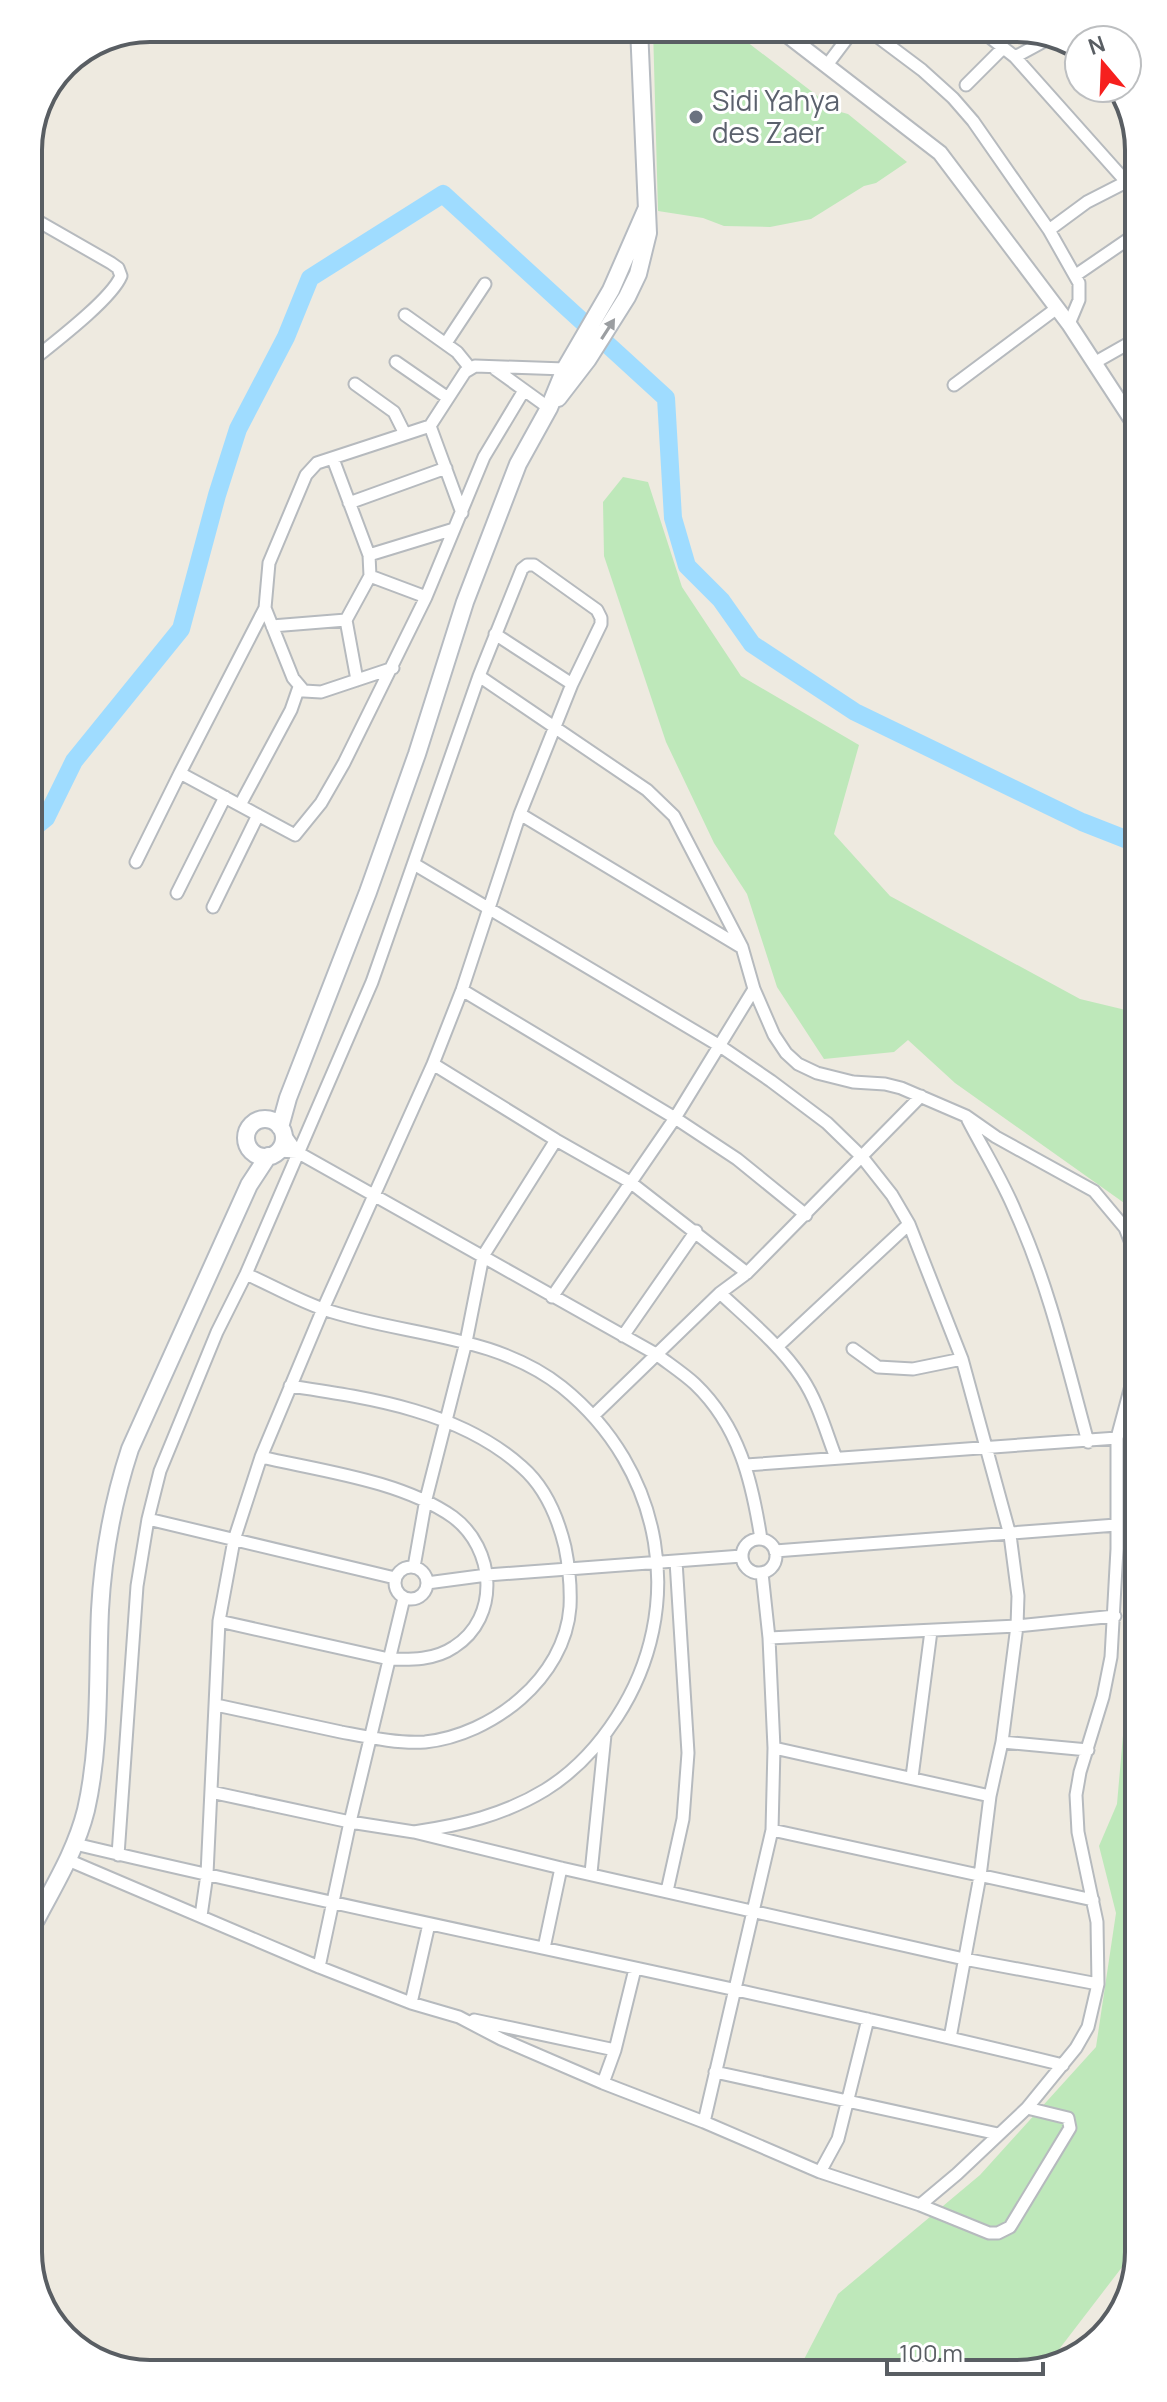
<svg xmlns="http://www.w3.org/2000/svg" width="1167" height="2402" font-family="Manrope,sans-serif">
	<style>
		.green { fill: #bee8ba }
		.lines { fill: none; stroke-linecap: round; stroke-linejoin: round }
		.river { stroke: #9fdcff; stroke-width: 18 }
		.minor-casing { stroke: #b6babe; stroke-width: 15 }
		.tertiary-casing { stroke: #b6babe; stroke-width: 18 }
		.secondary-casing { stroke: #b6bbc1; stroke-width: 20 }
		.minor { stroke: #fff; stroke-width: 11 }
		.tertiary { stroke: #fff; stroke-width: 14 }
		.secondary { stroke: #fff; stroke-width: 16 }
		.oneway { fill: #9b9ea1 }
		.worship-dot { fill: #6b7280; stroke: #fff; stroke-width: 3 }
		.labels { text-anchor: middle; stroke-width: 6; stroke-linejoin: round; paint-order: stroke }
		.worship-label { font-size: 28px; fill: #5b616d; stroke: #fff; text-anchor: start }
		.rim { fill: none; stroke: #595e63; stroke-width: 4 }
	</style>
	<rect width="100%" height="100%" fill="#eeeae0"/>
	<path class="green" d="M653 28H729L837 111 848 114 907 162 876 183 864 186 811 219 770 227 724 226 703 218 658 211Z
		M623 477 648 482 682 587 741 676 859 745 834 834 890 896 1080 999 1134 1012 1135 1224 1127 1205 955 1083 908 1040 894 1052 824 1059 777 987 747 894 714 843 666 742 604 556 603 502Z
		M1136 1445 1139 2245 1047 2365 800 2367 838 2294 980 2175 1096 2047 1116 1913 1099 1846 1117 1804 1131 1644V1463Z"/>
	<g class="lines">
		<path class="river" d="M31 830 46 818 74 761 181 629 217 495 238 429 286 337 310 278 443 194 666 398 673 518 687 566 721 600 752 644 855 712 1082 822 1133 842"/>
		<defs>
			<path id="minor" d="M866 28 922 70 953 98 973 121 1049 230 1079 283V300L1069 324
				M978 28 1015 57 1130 186
				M1015 57 1050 38
				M827 65 855 28
				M966 85 1003 48
				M29 216 111 263 118 268 121 276C111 300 51 345 29 363
				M1049 230 1087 202 1130 180
				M1076 275 1130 238
				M405 315 457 352 470 368
				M446 343 485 284
				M396 362 448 398
				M1094 363 1131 342
				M495 369 549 408
				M355 384 394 412 405 434
				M954 385 1057 308
				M523 392 484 457 426 597 344 763 321 803 295 835 180 773 265 608 269 563 306 475 317 463 430 426 465 372 475 366 565 369
				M430 426 462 513
				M333 459 369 555 454 529
				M349 503 446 468
				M370 576 426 597
				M265 608 293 678 304 691 321 692 393 668
				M272 626 346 620
				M495 634 572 684
				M479 676 647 790 674 816 742 947 754 989 774 1035 786 1053 798 1064 817 1073 853 1082 885 1084 901 1088 966 1116 996 1137 1094 1191 1125 1228 1135 1253
				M357 680 346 620 370 576 369 555
				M240 805 291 710 299 687
				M520 814 741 947
				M136 862 180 773
				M414 864 720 1046 771 1081 827 1123 862 1157 892 1195 909 1224 962 1359 1010 1535 1018 1596 1017 1626 1002 1742 990 1796 980 1876 950 2038
				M177 893 225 797
				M213 907 258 815
				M462 990 675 1118 737 1159 806 1215
				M433 1064 556 1140 630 1182 747 1273
				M968 1120C984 1151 1003 1181 1016 1213 1049 1286 1067 1365 1088 1442
				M283 1132 297 1152 656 1354C669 1364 683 1373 695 1384 739 1426 752 1481 761 1539
				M277 1151 297 1152
				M246 1274C271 1285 297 1300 323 1309 402 1336 494 1333 562 1387 664 1469 688 1608 617 1717 599 1745 574 1772 545 1790 504 1815 461 1825 414 1832
				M720 1293C749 1320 780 1345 802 1378 818 1402 826 1432 836 1458
				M552 1297 675 1118 754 989
				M623 1336 696 1231
				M778 1346 909 1224
				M853 1349 878 1367 913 1369 962 1359
				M594 1415 720 1293 747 1273 921 1096
				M746 1465 1117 1438
				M148 1519 395 1578
				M742 1556a17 17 0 1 1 34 0a17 17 0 1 1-34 0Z
				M775 1551 1116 1525
				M395 1583a16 16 0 1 1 32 0a16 16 0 1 1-32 0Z
				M414 1567 426 1499 466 1342 483 1256 556 1140
				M427 1583 487 1575 742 1556
				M219 1621 389 1659C411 1660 435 1660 454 1647 501 1617 495 1548 453 1517 402 1481 322 1471 261 1457
				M769 1638 1017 1626 1115 1616
				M216 1705C258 1714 299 1723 341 1732 367 1737 398 1744 425 1742 492 1735 565 1678 570 1607 571 1586 569 1567 565 1547 558 1518 545 1487 522 1467 460 1411 370 1398 290 1386
				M1002 1742 1088 1750
				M774 1748 990 1796
				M912 1777 931 1631
				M211 1792 350 1822 414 1832 561 1868 964 1959 1098 1984
				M772 1830 1093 1900
				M75 1844C403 1922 735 1985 1063 2065
				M118 1855 137 1586 148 1519 160 1471 217 1332 246 1274 372 982 479 676 522 569 527 565H534L597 610 601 618V624L572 684 520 814 462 990 433 1064 323 1309 261 1457 234 1540 219 1621 207 1874 201 1916
				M68 1860 319 1967 411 2003 459 2017 501 2039 603 2083 704 2122 820 2172 920 2205 989 2233H998L1010 2227 1070 2128 1068 2118 1027 2108
				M591 1873 605 1735
				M667 1891 683 1819 688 1753 676 1561
				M544 1948 561 1868
				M319 1967 350 1822 404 1598
				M411 2003 429 1924
				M474 2020 615 2050 603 2083
				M615 2050 635 1969
				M715 2072 998 2134
				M704 2122 772 1830 774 1748 769 1638 762 1573
				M820 2172 838 2139 868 2019
				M920 2205 957 2174 1027 2108 1076 2048 1088 2027 1098 1984 1097 1922 1078 1832 1076 1795 1080 1772 1103 1697 1111 1657 1117 1549V1438L1135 1371"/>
			<path id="tertiary" d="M778 28 940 153 1069 324 1131 419"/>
			<path id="secondary" d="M558 398 588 359 627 297 638 274 648 233 639 28
				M246 1138a19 19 0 1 1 38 0a19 19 0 1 1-38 0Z
				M280 1127 288 1098 368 892 417 754 465 602 518 464 549 408 565 369 611 290 646 210
				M36 1920C55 1884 76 1850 86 1810 101 1744 97 1676 100 1610 103 1555 113 1501 130 1449L249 1185 268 1156"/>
		</defs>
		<use href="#minor" class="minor-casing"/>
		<use href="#tertiary" class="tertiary-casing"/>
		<use href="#secondary" class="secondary-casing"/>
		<use href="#minor" class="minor"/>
		<use href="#tertiary" class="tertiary"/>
		<use href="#secondary" class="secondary"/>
	</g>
	<defs><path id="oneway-solid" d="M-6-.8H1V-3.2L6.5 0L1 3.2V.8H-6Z" transform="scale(2)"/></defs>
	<use class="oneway" href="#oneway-solid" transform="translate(608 329) rotate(-57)"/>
	<circle class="worship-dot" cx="696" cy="117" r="8"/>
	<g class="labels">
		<g class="worship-label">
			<text x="712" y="111">Sidi Yahya<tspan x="712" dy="32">des Zaer</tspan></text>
		</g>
	</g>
	<path d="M0 0H1167V2402H0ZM150 42H1017A108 108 0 0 1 1125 150V2252A108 108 0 0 1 1017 2360H150A108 108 0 0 1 42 2252V150A108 108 0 0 1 150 42Z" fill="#fff" fill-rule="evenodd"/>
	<path class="rim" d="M150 42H1017A108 108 0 0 1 1125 150V2252A108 108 0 0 1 1017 2360H150A108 108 0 0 1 42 2252V150A108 108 0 0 1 150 42Z"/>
	<g transform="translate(1103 64) rotate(341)"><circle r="38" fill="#ffffff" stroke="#bdbfc1" stroke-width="2"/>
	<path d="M0-6L14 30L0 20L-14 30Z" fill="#f6201e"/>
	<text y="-12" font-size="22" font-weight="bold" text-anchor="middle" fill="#595e63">N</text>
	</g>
	<path d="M887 2362v12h156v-12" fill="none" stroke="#595e63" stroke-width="4"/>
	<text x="899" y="2362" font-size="24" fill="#595e63" stroke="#ffffff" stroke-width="6" paint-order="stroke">100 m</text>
</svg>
